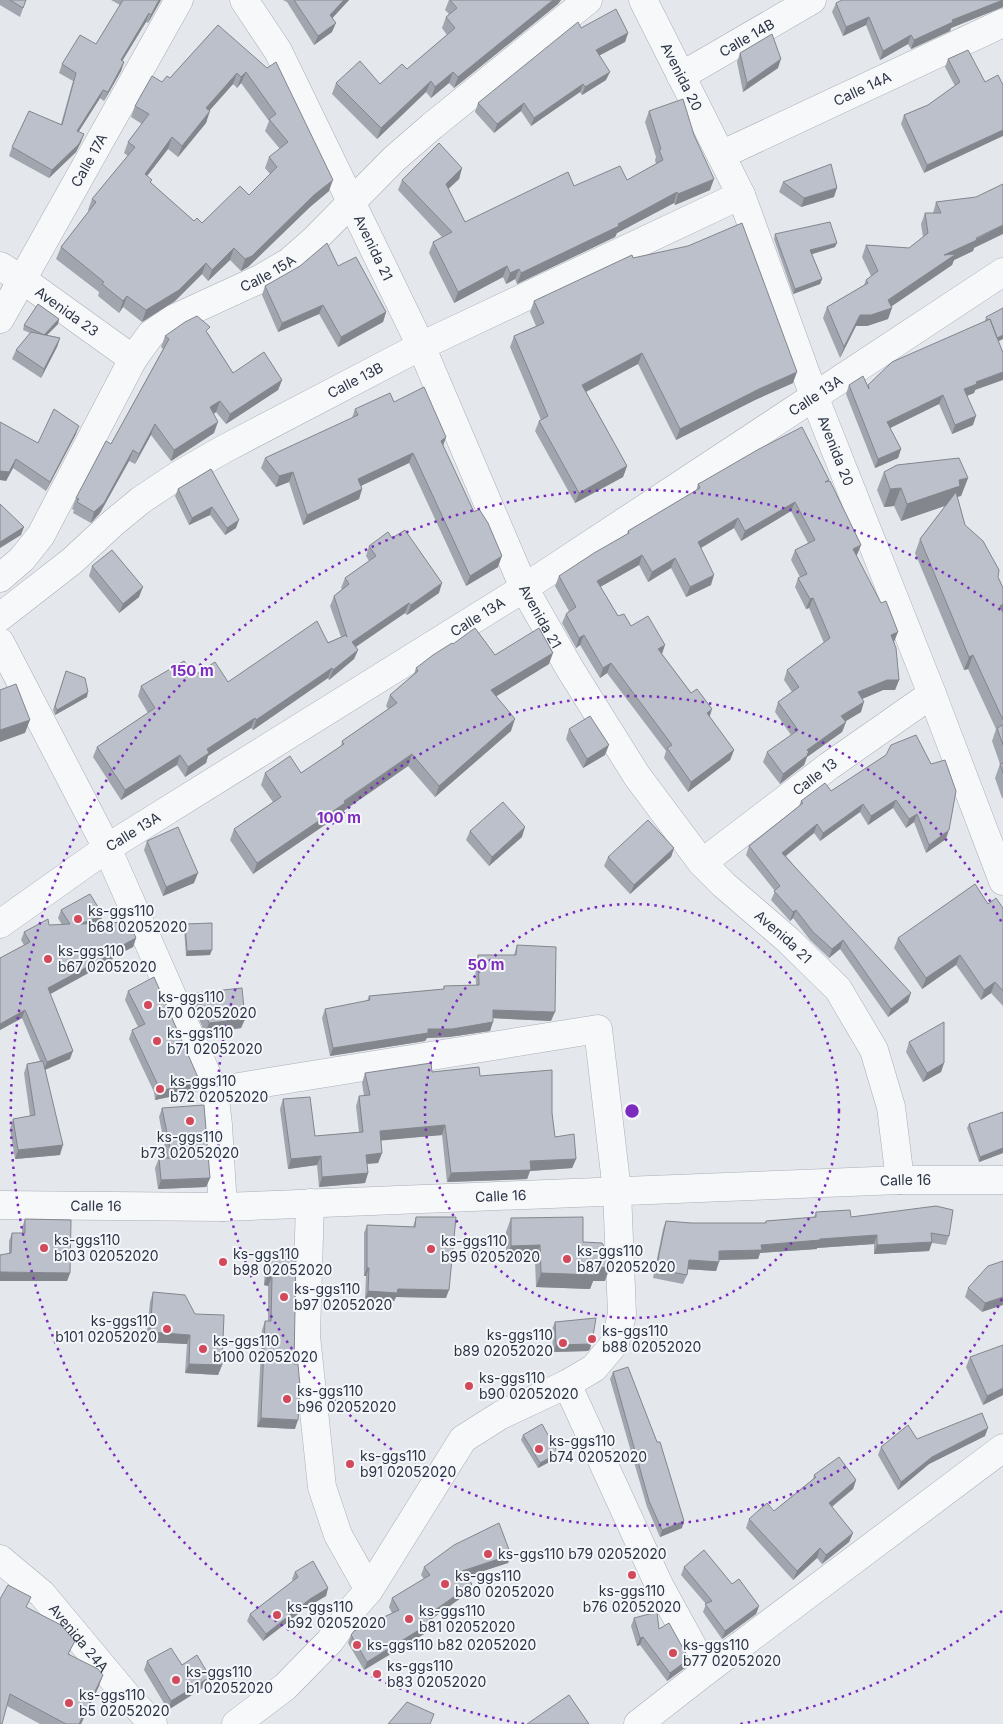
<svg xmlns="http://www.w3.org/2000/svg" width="1003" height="1724" font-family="Inter,sans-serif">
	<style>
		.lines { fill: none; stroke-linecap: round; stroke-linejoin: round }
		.minor-casing { stroke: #a9aeb7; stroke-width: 29 }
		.minor { stroke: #f7f8fa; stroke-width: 28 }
		.wall { fill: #a1a5ae; fill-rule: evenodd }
		.shaded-wall { fill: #83868d }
		.building { fill: #bbc0ca; stroke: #83868d; fill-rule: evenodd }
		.ring { fill: none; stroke: #7b2cbf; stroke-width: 2.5; stroke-dasharray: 2.5 5 }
		.poi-dot { fill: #d1495b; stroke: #f4f6f9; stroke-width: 2 }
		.labels { text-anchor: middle; stroke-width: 4; stroke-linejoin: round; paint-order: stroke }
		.street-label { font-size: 14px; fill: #2b3445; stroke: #f4f6f9 }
		.poi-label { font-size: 14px; fill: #2b3445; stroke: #f4f6f9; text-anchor: start }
		.centre { fill: #7b2cbf; stroke: #f4f6f9; stroke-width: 2.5 }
		.ring-label { font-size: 15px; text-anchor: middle; font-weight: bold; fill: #7b2cbf; stroke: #f4f6f9; stroke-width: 4; stroke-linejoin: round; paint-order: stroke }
	</style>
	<rect width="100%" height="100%" fill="#e4e7ec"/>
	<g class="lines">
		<defs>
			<g id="minor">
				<path id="s1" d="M244 0 278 51 421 346 524 588 570 669 637 776 702 863 724 885 788 940 838 989 874 1050 891 1107 900 1180"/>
				<path id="s2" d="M643 0 741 195 814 396 932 694 1003 881"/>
				<path id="s3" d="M681 76 812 0"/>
				<path id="s4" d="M721 155 1003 23"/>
				<path id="s5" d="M0 266 23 280 133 359"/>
				<path id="s6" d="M0 319 179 0"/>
				<path id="s7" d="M0 578 22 559 41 535 133 359 151 334 173 319 260 279 289 262 313 241 394 159 432 126 588 0"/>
				<path id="s8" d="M0 617 72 561 113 523 141 500 177 476 224 449 421 346 741 195"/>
				<path d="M0 642 107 848 214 1091 218 1125 223 1207"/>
				<path id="s9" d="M702 863 829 766 932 694"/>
				<path id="s10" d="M0 924 107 848 524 588 1003 272"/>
				<path d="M214 1091 598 1029 617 1191 622 1314 615 1343 594 1368 567 1384 501 1415 463 1439 369 1590 355 1606 330 1641 285 1687 236 1724"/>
				<path d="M310 1203 306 1336 322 1487 338 1535 369 1590"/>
				<path id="s11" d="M0 1205 223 1207 900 1180H1003"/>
				<path d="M567 1384 659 1585 706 1671"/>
				<path id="s12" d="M0 1559 42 1594 127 1696 153 1724"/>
				<path d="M638 1724 706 1671 1003 1448"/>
			</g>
		</defs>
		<use href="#minor" class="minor-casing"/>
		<use href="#minor" class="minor"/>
	</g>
	<path class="wall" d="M0 0H26L20 17 0 5Z
		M111 0H161L148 23 146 22 122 61 124 62 121 71 104 101 100 98 79 131 81 142 76 152 49 178 9 156 12 147 61 124 73 81 59 73 62 64 96 44 120 5Z
		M283 0H349L332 18V32L314 45 287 2Z
		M449 0H561L558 4 454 88 449 83 431 98 426 92 377 139 332 94 336 83 380 84 407 69 447 35 442 28 446 17 449 14 445 10Z
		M1003 0V7L951 28 950 31 911 49 908 44 880 60 866 25 843 36 832 12 836 3Z
		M218 25 329 191 310 207 248 267 241 271 230 260 208 281 202 274 175 301 142 322 123 307 119 313 98 296 99 292 56 259 61 247 89 211 88 210 92 199 128 156 124 153 128 142 142 124 131 117 135 106 162 82 170 78ZM241 83 269 121 265 131 280 149 269 157 265 168 270 174 249 195 202 223 194 221 151 183 147 176 168 149 178 157 206 123 209 111 233 84 237 88Z
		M581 28 628 33 625 42 599 55 606 80 582 95 580 92 531 126 521 111 494 133 475 112 478 103Z
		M740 53 778 68 743 92 737 62Z
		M948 59 985 82 924 173 901 124 904 115 928 105 955 86 945 67Z
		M649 111 710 190 675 205 674 203 617 233 615 237 517 284 515 279 506 284 503 277 454 303 429 253 433 242 442 237 398 190 402 180 462 168 459 179 448 189 465 222 574 186 627 180 656 164 655 160 656 157 645 122Z
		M783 182 834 197 801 207 779 192Z
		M936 202 974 248 973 251 954 260 952 265 892 306 888 319 867 326H856L840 358 823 318 827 307 864 285 866 280 871 276 862 257 866 245 909 248 923 237 921 224 925 213H933Z
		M775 234 835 247 812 254 822 279 820 284 793 294 774 239Z
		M633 258 793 383 755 400 676 440 638 364 586 392 627 466 623 477 575 503 535 431 539 421 541 420 510 347 514 336 536 326 530 312 534 301Z
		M338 266 386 312 383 322 338 347 319 314 278 332 262 295 265 286Z
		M986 317 998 341 974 393 967 396 973 425 952 434 939 404 890 428 901 449 898 458 875 468 846 394 849 385 867 386 985 321Z
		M59 319 58 324 47 335 60 338 57 347 41 378 12 359 16 350 30 333 23 330 24 325Z
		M208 333 233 373 282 380 278 390 226 424 216 412 214 414V433L171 461 151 435 135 464 129 461 100 513 91 523 73 513 74 510 72 509 76 498 111 444 163 349 161 347 165 336Z
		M394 402 446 437 443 446 498 567 466 586 409 463 361 486 362 489 359 499 303 525 289 482 276 487 261 468 265 458 352 418 355 409Z
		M0 422 38 443 76 434 46 491 13 468 6 481Z
		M211 469 236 528 225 535 210 515 189 525 175 496 178 489Z
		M884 472 968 478 961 496 957 497 965 525 998 577 1003 588V798H1002L995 778 1000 764 992 741 996 729 968 669 964 670 915 553 920 539 945 506 901 521 894 506 884 507 877 490Z
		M829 480V481L861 545 856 555 894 642 899 680 895 690H883L862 699 861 712 845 721 846 722 842 732 807 757 804 765 780 784 763 762 767 752 791 735 775 712 778 702 792 692 784 680 787 670 824 643 809 608 806 609 795 587 798 578 800 577 791 560 795 550 808 543 791 511 741 541 734 528 701 548 711 585 686 597 671 568 648 582 639 565 600 587 618 616 631 626 662 654 734 750 730 760 688 792 664 758 666 751 607 673 600 678 580 645 576 648 562 623 566 614 569 611 555 586 559 576 627 534 628 531 696 491 698 484Z
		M392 538 439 593 407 615 405 613 356 647 358 650 354 659 329 680 328 678 253 730 251 728 208 756 206 763 185 777 177 765 121 800 93 757 97 747 148 713 138 696 141 686 195 675 228 682 341 637 330 606 334 596 342 589 341 588 345 578 369 561 366 556 369 546Z
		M92 566 139 597 119 613 89 576Z
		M453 644 495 655 549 664 496 696 511 731 435 797 408 766 342 812 341 814 253 874 230 840 234 829 273 802 261 785 265 773H301L341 746 342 741 388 709 386 706 390 695 414 674 416 668Z
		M66 671 87 697 55 715 53 710Z
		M569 729 605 755 583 768 566 739Z
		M886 755 946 839 926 853 914 822 906 828 893 808 868 825 860 812 820 841 814 833 786 856 908 1002 888 1017 840 949 829 958 810 940 793 918 790 921 771 900 775 891 746 855 749 846 799 806 801 801 831 791Z
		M470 831 522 837 489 866 466 840Z
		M147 841 194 883 163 896 144 850Z
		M674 848 671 857 630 894 604 866 608 857Z
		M988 904 1003 908V1006L991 993 981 1000 956 965 922 989 894 948 898 938Z
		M61 910 100 923H98L136 938 133 947 113 957 112 960 50 994 70 1059 45 1070 60 1155 15 1159 10 1129 13 1119 30 1116 24 1073 27 1064 40 1061 22 1018 0 1030V958L24 945 21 940 24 932 49 925H62L58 918Z
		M185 924 210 955 186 956 184 928Z
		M517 945 551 1021 493 1018 490 1031 449 1037 427 1038 425 1041 330 1056 322 1018 325 1009 367 1001 369 996 443 989 444 986 476 985 475 964 478 955H514Z
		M128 991 200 1082 197 1091 155 1100 154 1092 129 1039 132 1030 138 1027 125 1000Z
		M196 993 245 1019 241 1028 205 1033 192 1003Z
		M909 1042 944 1063 941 1072 923 1082 906 1052Z
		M432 1072 480 1076 552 1113 555 1137 576 1159 572 1168 530 1171 527 1179 447 1182 442 1135 381 1140 382 1153 378 1163 367 1164 368 1173 365 1183 319 1187 317 1165 288 1169 280 1109 283 1099 315 1136 359 1132 356 1106 359 1096H364L362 1083 365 1073Z
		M162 1108 210 1178 206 1187 158 1189 155 1168 159 1158H167L159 1117Z
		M1003 1112V1153L979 1162 967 1128 969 1124Z
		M816 1212 851 1217 949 1236 946 1245 932 1243 929 1251 874 1254V1244L817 1248V1249L760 1253 758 1259 719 1260 716 1271 687 1269V1275L683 1284 653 1278 663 1229 666 1221 691 1223H765L766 1221 814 1217Z
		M416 1217 446 1298 396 1297 394 1301 365 1299 366 1276H364V1233L367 1225 413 1227Z
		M511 1218 583 1242 605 1281H593L590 1289 536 1287 535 1259 506 1260V1232Z
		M25 1219 70 1273 67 1281 9 1254V1241L12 1233H22V1228Z
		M268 1254 294 1364 295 1429 257 1427 262 1330 265 1321H268V1286L264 1285 265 1263Z
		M1003 1261 982 1312 965 1297 968 1288Z
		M153 1292 222 1365 218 1375 185 1373 187 1344 146 1342 150 1302Z
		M555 1322 590 1349 588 1351 553 1352 552 1329Z
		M970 1357 1003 1395 983 1405 966 1367Z
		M613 1372 682 1528 660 1537 647 1507 610 1379Z
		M523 1435 557 1458 538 1468 521 1440Z
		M985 1436 929 1464 898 1490 878 1455 881 1447 917 1439Z
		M814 1475 856 1480 853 1489 832 1507 853 1533 849 1542 822 1564 817 1558 793 1580 746 1528 749 1519 774 1511 813 1479Z
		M511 1555 508 1563 466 1576 469 1592 430 1620 432 1622 429 1631 364 1670 348 1643 351 1635 392 1613 389 1607 392 1598 424 1579 421 1575 424 1567Z
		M684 1567 759 1606 756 1614 722 1639 703 1612 706 1604 681 1575Z
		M295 1572 328 1588 326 1596 307 1607 263 1641 247 1621 250 1614 293 1581 292 1579Z
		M27 1608 99 1686 81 1724H40L7 1706Z
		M634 1618 686 1667 667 1681 640 1645 637 1646 631 1626Z
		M147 1661 206 1686 168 1710 144 1670Z"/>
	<path class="shaded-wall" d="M159 0H161L148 23 151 15Z
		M344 0H349L327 24 330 15Z
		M553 0H561L558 4 454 88 458 77Z
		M1003 0V7L951 28 950 31 911 49 914 40 952 20Z
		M149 13 146 22 118 68 121 60Z
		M869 17 866 25 843 36 846 27Z
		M336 23 332 32 314 45 318 36Z
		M628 33 625 42 593 59 596 50Z
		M911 35 908 44 880 60 883 51Z
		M781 59 778 68 743 92 747 83Z
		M124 62 121 71 104 101 108 92Z
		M246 72 241 83 237 88 241 77Z
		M453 72 449 83 431 98 435 87Z
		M610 72 606 80 582 95 585 87Z
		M237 73 233 84 202 119 206 108Z
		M431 81 426 92 377 139 381 128Z
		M583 84 580 92 531 126 534 118Z
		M103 90 100 98 74 139 77 131Z
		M524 103 521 111 494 133 497 124Z
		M210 111 206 123 178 157 182 146Z
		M1003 130V136L924 173 927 165Z
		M84 134 81 142 76 152 49 178 52 170Z
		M172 137 168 149 140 185 145 174Z
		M462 168 459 179 442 195 446 184Z
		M714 179 710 190 675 205 678 194Z
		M333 180 329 191 310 207 248 267 241 271 245 259 314 195Z
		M837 188 834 197 801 207 804 198Z
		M677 192 674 203 617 233 615 237 517 284 521 273 618 224Z
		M1003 225V234L974 248 973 251 954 260 952 265 886 310 892 308 888 319 867 326H856L840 358 844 347 860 315 888 300 944 255Z
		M837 243 835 247 809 255 810 250Z
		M234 248 230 260 208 281 212 270Z
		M206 263 202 274 175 301 142 322 146 310Z
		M507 266 503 277 454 303 458 292Z
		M519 269 515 279 506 284 510 273Z
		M822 279 820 284 793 294 795 289Z
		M127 296 123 307 119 313 123 301Z
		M323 305 319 314 278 332 282 323Z
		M386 312 383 322 338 347 341 337Z
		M59 319 58 324 43 339 44 335Z
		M1003 335V339L995 343 997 338Z
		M60 338 57 347 41 378 44 369Z
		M642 353 638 364 578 396 582 385Z
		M797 372 793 383 755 400 676 440 680 429 759 389Z
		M1003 372V380L975 390 974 393 961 398 964 389 976 382Z
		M282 380 278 390 226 424 230 414Z
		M943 395 939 404 884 431 887 422Z
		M220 401 216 412 206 418 210 407Z
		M976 416 973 425 952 434 955 425Z
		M218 422 214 433 171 461 174 450Z
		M155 424 151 435 135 464 139 454Z
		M79 426 76 434 46 491 50 482Z
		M446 437 442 448 441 441Z
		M901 449 898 458 875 468 878 459Z
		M133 450 129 461 100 513 91 523 94 512Z
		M413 453 409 463 354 489 358 479Z
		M16 459 13 468 6 481 0 480V471Z
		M627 466 623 477 575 503 579 493Z
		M293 472 289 482 276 487 279 476Z
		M968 478 961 496 956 497 953 503 901 521 907 504 959 480Z
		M901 488 894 506 884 507 890 489Z
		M362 489 359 499 303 525 307 515Z
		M795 502 791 511 741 541 745 531Z
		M212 507 210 515 189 525 192 518Z
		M738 518 734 528 694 552 698 542Z
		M239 520 236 528 225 535 227 528Z
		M24 527 21 535 0 548V542Z
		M861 545 857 555 850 559 853 549Z
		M642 555 639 565 593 591 597 581Z
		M502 556 498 567 466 586 470 576Z
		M675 558 671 568 648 582 652 572Z
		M714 575 711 585 686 597 690 587Z
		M442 583 439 593 407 615 411 605Z
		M143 587 139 597 119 613 123 604Z
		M813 598 809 608 806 609 810 599Z
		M409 603 405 613 348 652 352 642Z
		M1003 604V614L1000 606Z
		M898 632 894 642 887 645 891 635Z
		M584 635 580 645 576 648 579 638Z
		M665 645 662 654 658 649Z
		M358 650 354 659 329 680 333 670Z
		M553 653 549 664 487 702 491 690Z
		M973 655 968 669 964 670 969 657Z
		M611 663 607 673 600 678 603 668Z
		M332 668 328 678 253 730 256 720Z
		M887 680H899L895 690H883L855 702 858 692Z
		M88 692 87 697 55 715 57 710Z
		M864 702 861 712 838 726 841 716Z
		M712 709 709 719 707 713Z
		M255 718 251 728 208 756 206 763 185 777 188 767 207 749Z
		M515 719 511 731 435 797 439 786Z
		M30 720 25 733 0 742V730Z
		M846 722 842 732 807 757 804 765 780 784 783 774 807 750Z
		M609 745 605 755 583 768 587 759Z
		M734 750 730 760 688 792 691 782Z
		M412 754 408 766 342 812 341 814 253 874 257 863Z
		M180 755 177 765 121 800 125 790Z
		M896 800 893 808 868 825 871 816Z
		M863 804 860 812 820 841 823 833Z
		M917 814 914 822 906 828 909 819Z
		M817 824 814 833 779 861 782 853Z
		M525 827 522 837 489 866 492 857Z
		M949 830 946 839 926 853 929 845Z
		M674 848 671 857 630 894 634 885Z
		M198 873 194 883 163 896 166 887Z
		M796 910 793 918 790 921 793 912Z
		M103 915 100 923 77 932 80 924Z
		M136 938 133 947 113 957 112 960 45 997 48 988 114 950Z
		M843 940 840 949 829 958 832 949Z
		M212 950 210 955 186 956 187 951Z
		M960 955 956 965 922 989 926 978Z
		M995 982 991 993 981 1000 984 990Z
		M911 993 908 1002 888 1017 891 1009Z
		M25 1010 22 1018 0 1030V1024Z
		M493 1010 555 1012 551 1021 490 1018Z
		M245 1019 241 1028 205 1033 209 1023Z
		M493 1022 490 1031 449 1037 427 1038 425 1041 330 1056 333 1048 428 1029Z
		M73 1051 70 1059 44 1070 47 1062Z
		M944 1063 941 1072 923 1082 927 1073Z
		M200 1082 197 1091 155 1100 159 1091Z
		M445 1125 442 1135 376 1141 380 1131Z
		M63 1145 60 1155 15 1159 18 1150Z
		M1003 1148V1153L979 1162 980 1157Z
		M382 1153 378 1163 363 1164 366 1155Z
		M321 1156 317 1165 288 1169 291 1159Z
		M576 1159 572 1168 530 1171 527 1179 447 1182 451 1173 530 1161Z
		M368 1173 365 1183 319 1187 322 1177Z
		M210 1178 206 1187 158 1189 161 1180Z
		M877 1235 874 1244 817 1248V1249L760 1253 758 1259 716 1260 719 1251 761 1245 820 1239Z
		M932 1242 929 1251 874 1254 877 1245Z
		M540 1245 535 1259 506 1260 511 1246Z
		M689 1260 719 1262 716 1271 685 1269Z
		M610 1267 605 1281H593L590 1289 536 1287 541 1273 595 1268Z
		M367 1268H369L366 1276H364Z
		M0 1272 70 1273 67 1281H0Z
		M267 1276 272 1277 268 1286 264 1285Z
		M398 1289 449 1290 446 1298 396 1297 394 1301 365 1299 368 1291Z
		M1003 1297V1305L982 1312 985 1303Z
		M150 1332 190 1335 187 1344 146 1342Z
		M592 1342 590 1349 588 1351 553 1352 556 1345Z
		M189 1364 222 1365 218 1375 185 1373Z
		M1003 1388V1395L983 1405 987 1396Z
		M261 1418 298 1420 295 1429 257 1427Z
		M988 1428 985 1436 929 1464 898 1490 901 1482 932 1457Z
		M558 1453 557 1458 538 1468 540 1463Z
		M856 1480 853 1489 825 1512 829 1503Z
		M684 1521 682 1528 660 1537 662 1530Z
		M853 1533 849 1542 822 1564 826 1555Z
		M820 1548 817 1558 793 1580 797 1571Z
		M511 1555 508 1563 459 1579 462 1571Z
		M472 1584 469 1592 425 1624 428 1615Z
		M328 1588 326 1596 307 1607 263 1641 266 1634 310 1599Z
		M759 1606 756 1614 722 1639 725 1631Z
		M432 1622 429 1631 364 1670 367 1662Z
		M643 1637 640 1645 637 1646 640 1638Z
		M689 1659 686 1667 667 1681 670 1673Z
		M103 1675 99 1686 81 1724H79Z
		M210 1677 206 1686 168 1710 171 1701Z"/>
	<path class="building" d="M10 0H26L23 8Z
		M123 0H159L151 15 149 13 121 60 124 62 108 92 103 90 77 131 84 134 79 144 52 170 12 147 29 111 62 125 76 73 62 64 80 35 96 44Z
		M294 0H344L330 15 336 23 318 36Z
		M450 0H553L458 77 453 72 435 87 431 81 381 128 336 83 360 61 380 84 402 64 407 69 455 28 446 17 457 8Z
		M842 0H1003L952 20 953 22 914 40 911 35 883 51 869 17 846 27 836 3Z
		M616 9 628 33 596 50 610 72 585 87 583 84 534 118 524 103 497 124 478 103 578 22 581 28Z
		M218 25 267 68 276 62 333 180 314 195 252 256 245 259 234 248 212 270 206 263 179 290 146 310 127 296 123 301 102 284 104 282 61 247 96 202 92 199 135 147 128 142 149 114 135 106 152 76 162 82 167 76 170 78ZM246 72 276 114 269 119 288 142 269 157 277 167 249 195 240 186 202 223 197 218 194 221 150 182 152 180 145 174 172 137 182 146 210 111 206 108 237 73 241 77Z
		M772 34 781 59 747 83 740 53Z
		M968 50 985 82 998 75 1003 85V130L927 165 904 115 928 105 960 82 948 59Z
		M683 99 694 135 714 179 678 194 677 192 618 224 619 226 521 273 519 269 510 273 507 266 458 292 433 242 452 232 402 180 439 143 462 168 446 184 465 222 568 172 574 186 620 166 627 180 663 160 659 150 661 149 649 111Z
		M831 164 837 188 804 198 783 182Z
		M1003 184V225L976 238 977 240 944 255 956 254 888 300 892 308 871 315H860L844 347 827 307 868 283 866 280 878 271 866 245 909 248 928 233 925 213H941L936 202 976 197Z
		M830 222 837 243 810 250 822 279 795 289 775 234Z
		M742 223 797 372 759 389 680 429 642 353 582 385 627 466 579 493 539 421 548 416 514 336 544 323 534 301 632 255 633 258 688 246Z
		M327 243 338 266 356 257 386 312 341 337 323 305 282 323 265 286 300 266Z
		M38 304 59 319 44 335 24 325Z
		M1003 308V335L997 338 990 319 988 320 986 317Z
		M197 316 210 327 206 331 233 373 264 352 282 380 230 414 220 401 210 407 218 422 174 450 155 424 139 454 133 450 104 503 94 512 77 502 79 499 76 498 106 441 111 444 169 339 165 336 185 322Z
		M990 319 1003 353V372L976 382 977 384 964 389 976 416 955 425 943 395 887 422 901 449 878 459 849 385 863 376 869 389 868 385 892 362Z
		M31 332 60 338 44 369 16 350Z
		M424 387 446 437 441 441 474 512 479 509 488 523 502 556 470 576 413 453 358 479 362 489 307 515 293 472 279 476 265 458 358 415 355 409 390 393 394 402Z
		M54 409 79 426 50 482 16 459 9 472 0 471V422L38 443Z
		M802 427 829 480 825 482 830 481 861 545 853 549 881 603 886 601 898 632 891 635 896 648 899 680H887L858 692 864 702 841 716 846 722 807 750 809 752 807 754 808 755 783 774 767 752 798 730 778 702 799 687 787 670 830 638 813 598 810 599 798 578 807 574 795 550 815 540 795 502 745 531 738 518 698 542 714 575 690 587 675 558 652 572 642 555 597 581 618 616 624 614 631 626 648 616 665 645 658 649 691 693 697 689 712 709 707 713 734 750 691 782 667 748 672 745 611 663 603 668 584 635 579 638 566 614 576 607 559 576 594 553 629 533 628 531 700 488 698 484 702 482 759 449Z
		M959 458 968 478 959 480 960 486 907 504 901 488 890 489 884 472 897 465Z
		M211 469 239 520 227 528 212 507 192 518 178 489Z
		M956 492 965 525 983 541 999 570 998 577 1003 588V604L1000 606 1003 613V720L973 655 969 657 920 539Z
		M0 504 24 527 0 542Z
		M405 530 442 583 411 605 409 603 352 642 358 650 333 670 332 668 256 720 255 718 207 749 209 753 188 767 180 755 125 790 97 747 155 708 141 686 184 661 195 675 215 662 228 682 317 621 328 643 346 635 347 637 334 596 349 584 345 578 376 556 369 546 388 532 392 538Z
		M112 550 143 587 123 604 92 566Z
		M475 628 495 655 539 628 553 653 491 690 515 719 439 786 412 754 344 801 345 803 257 863 234 829 281 797 265 773 290 756 301 773 344 744 342 741 397 703 390 695 418 671 416 668 433 655 452 643 453 644Z
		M66 671 85 678 88 692 57 710 55 706Z
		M16 684 30 720 0 730V690Z
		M590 716 609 745 587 759 569 729Z
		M1003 725V745L997 728Z
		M916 735 931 764 945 760 956 791 949 830 929 845 917 814 909 819 896 800 871 816 863 804 823 833 817 824 782 853 911 993 891 1009 843 940 832 949 813 932 796 910 793 912 774 891 780 886 749 846 803 803 801 801 825 783 831 791 886 755 891 745Z
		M1003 763V773L1000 764Z
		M503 802 525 827 492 857 470 831Z
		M648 820 674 848 634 885 608 857Z
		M178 827 198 873 166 887 147 841Z
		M975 884 988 904 996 898 1003 908V991L995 982 984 990 960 955 926 978 898 938Z
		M90 894 103 915 80 924 129 922 136 938 114 950 115 952 48 988 73 1051 47 1062 25 1010 0 1024V958L30 942 24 932 48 919 49 925 70 924 61 910Z
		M212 923V950L187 951 185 924Z
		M517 945 556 947 555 1012 493 1010V1022L452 1029H428V1033L333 1048 325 1009 370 1000 369 996 444 989V986L479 985 478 955H516Z
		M154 977 200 1082 159 1091 157 1083 132 1030 145 1024 128 991Z
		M242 988 245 1019 209 1023 196 993Z
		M944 1022V1063L927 1073 909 1042Z
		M43 1061 63 1145 18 1150 13 1119 35 1115 27 1064Z
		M431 1063 432 1072 479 1067 480 1076 552 1070V1113L555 1137 574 1134 576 1159 530 1161 531 1170 451 1173 445 1125 380 1131 382 1153 366 1155 368 1173 322 1177 321 1156 291 1159 283 1099 310 1097 315 1136 363 1132 359 1096 370 1095 365 1073Z
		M204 1105 210 1178 161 1180 159 1158H172L162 1108Z
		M1003 1112V1148L980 1157 969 1124Z
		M936 1206 953 1210 949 1236 931 1233 932 1242 877 1245V1235L820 1239V1240L761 1245 762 1250 719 1251V1262L689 1260 687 1275 656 1269 666 1221 691 1223H766V1221L816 1217V1212L850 1210 851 1217Z
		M416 1217H456L449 1290 398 1289 397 1293 368 1291 369 1268H367V1225L415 1227Z
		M583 1217V1242L602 1243 608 1253 610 1267 595 1268V1275L541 1273 540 1245 511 1246V1218Z
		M25 1219 71 1220 70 1273 0 1272V1255L11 1253 12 1233H25Z
		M268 1254H296L294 1364H298L300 1386 298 1420 261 1418 265 1321H271L272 1277 267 1276Z
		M1003 1261V1297L985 1303 968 1288 988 1266Z
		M153 1292 185 1295 195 1314 224 1315 222 1365 189 1364 190 1335 150 1332Z
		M596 1318 592 1342 591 1344 556 1345 555 1322Z
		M1003 1345V1388L987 1396 970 1357Z
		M628 1367 657 1442H660L684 1521 662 1530 649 1501 613 1372Z
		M982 1413 988 1428 932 1457 901 1482 881 1447 908 1425 917 1439Z
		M542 1424 558 1453 540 1463 523 1435Z
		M839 1457 856 1480 829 1503 853 1533 826 1555 820 1548 797 1571 749 1519 767 1503 774 1511 816 1477 814 1475Z
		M499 1523 511 1555 462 1571 472 1584 428 1615 432 1622 367 1662 351 1635 354 1631 399 1610 392 1598 430 1575 424 1567 454 1545Z
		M704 1550 732 1584 739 1579 759 1606 725 1631 705 1604 712 1601 684 1567Z
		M313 1561 328 1588 310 1599 266 1634 250 1614 298 1577 295 1572Z
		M8 1585 31 1597 26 1607 61 1625 75 1641 68 1654 98 1669 103 1675 79 1724H66L10 1694 2 1724H0V1599Z
		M657 1612 659 1629 669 1623 689 1659 670 1673 643 1637 640 1638 634 1618Z
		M171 1648 182 1665 197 1655 210 1677 171 1701 147 1661Z
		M569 1695 589 1724H527Z
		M407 1702 434 1714 430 1724H388Z"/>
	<g class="ring">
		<circle cx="632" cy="1111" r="207"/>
		<path d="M1002 1299A415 415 0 1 1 1002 923"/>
		<path d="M1002 1611A622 622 0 0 1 740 1724M524 1724A622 622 0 1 1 1002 611"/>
	</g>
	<g class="poi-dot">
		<circle cx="78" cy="919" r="5"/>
		<circle cx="48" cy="959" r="5"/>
		<circle cx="148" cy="1005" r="5"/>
		<circle cx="157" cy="1041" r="5"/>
		<circle cx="160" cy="1089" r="5"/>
		<circle cx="190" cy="1121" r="5"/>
		<circle cx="44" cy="1248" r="5"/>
		<circle cx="431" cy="1249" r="5"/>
		<circle cx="567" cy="1259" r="5"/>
		<circle cx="223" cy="1262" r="5"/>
		<circle cx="284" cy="1297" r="5"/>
		<circle cx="167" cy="1329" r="5"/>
		<circle cx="592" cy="1339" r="5"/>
		<circle cx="563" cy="1343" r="5"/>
		<circle cx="203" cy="1349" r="5"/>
		<circle cx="469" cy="1386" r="5"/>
		<circle cx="287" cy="1399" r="5"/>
		<circle cx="539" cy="1449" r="5"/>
		<circle cx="350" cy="1464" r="5"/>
		<circle cx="488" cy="1554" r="5"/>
		<circle cx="632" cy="1575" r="5"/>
		<circle cx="445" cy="1584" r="5"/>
		<circle cx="277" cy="1615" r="5"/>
		<circle cx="409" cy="1619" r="5"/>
		<circle cx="357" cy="1645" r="5"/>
		<circle cx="673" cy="1653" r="5"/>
		<circle cx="377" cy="1674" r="5"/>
		<circle cx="176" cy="1680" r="5"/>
		<circle cx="69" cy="1703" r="5"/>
	</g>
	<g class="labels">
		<g class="street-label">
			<text dy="5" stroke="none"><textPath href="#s3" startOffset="76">Calle 14B</textPath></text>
			<text dy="5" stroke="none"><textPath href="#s2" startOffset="86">Avenida 20</textPath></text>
			<text dy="5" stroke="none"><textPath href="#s4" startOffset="156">Calle 14A</textPath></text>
			<text dy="5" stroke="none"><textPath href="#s6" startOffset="182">Calle 17A</textPath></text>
			<text dy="5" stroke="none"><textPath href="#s1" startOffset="280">Avenida 21</textPath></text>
			<text dy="5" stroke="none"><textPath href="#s7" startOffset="421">Calle 15A</textPath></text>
			<text dy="5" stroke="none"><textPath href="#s5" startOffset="81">Avenida 23</textPath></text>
			<text dy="5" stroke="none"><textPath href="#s8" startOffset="429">Calle 13B</textPath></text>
			<text dy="5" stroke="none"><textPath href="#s10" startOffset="972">Calle 13A</textPath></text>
			<text dy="5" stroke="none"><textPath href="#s2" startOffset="491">Avenida 20</textPath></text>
			<text dy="5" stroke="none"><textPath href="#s1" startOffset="685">Avenida 21</textPath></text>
			<text dy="5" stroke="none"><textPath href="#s10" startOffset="568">Calle 13A</textPath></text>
			<text dy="5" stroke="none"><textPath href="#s9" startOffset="142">Calle 13</textPath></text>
			<text dy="5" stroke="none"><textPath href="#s10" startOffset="162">Calle 13A</textPath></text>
			<text dy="5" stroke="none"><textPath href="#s1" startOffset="1090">Avenida 21</textPath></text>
			<text dy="5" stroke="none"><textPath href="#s11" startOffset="906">Calle 16</textPath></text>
			<text dy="5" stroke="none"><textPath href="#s11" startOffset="501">Calle 16</textPath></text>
			<text dy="5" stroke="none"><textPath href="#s11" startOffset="96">Calle 16</textPath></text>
			<text dy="5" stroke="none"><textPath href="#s12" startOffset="112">Avenida 24A</textPath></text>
		</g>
		<g class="poi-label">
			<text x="88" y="916">ks-ggs110<tspan x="88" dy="16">b68 02052020</tspan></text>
			<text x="58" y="956">ks-ggs110<tspan x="58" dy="16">b67 02052020</tspan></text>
			<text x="158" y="1002">ks-ggs110<tspan x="158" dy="16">b70 02052020</tspan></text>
			<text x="167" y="1038">ks-ggs110<tspan x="167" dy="16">b71 02052020</tspan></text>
			<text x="170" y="1086">ks-ggs110<tspan x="170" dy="16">b72 02052020</tspan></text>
			<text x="190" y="1142" text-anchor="middle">ks-ggs110<tspan x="190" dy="16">b73 02052020</tspan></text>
			<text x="54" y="1245">ks-ggs110<tspan x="54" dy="16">b103 02052020</tspan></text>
			<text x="441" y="1246">ks-ggs110<tspan x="441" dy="16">b95 02052020</tspan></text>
			<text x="577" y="1256">ks-ggs110<tspan x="577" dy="16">b87 02052020</tspan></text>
			<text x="233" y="1259">ks-ggs110<tspan x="233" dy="16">b98 02052020</tspan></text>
			<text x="294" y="1294">ks-ggs110<tspan x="294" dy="16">b97 02052020</tspan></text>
			<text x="157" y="1326" text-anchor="end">ks-ggs110<tspan x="157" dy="16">b101 02052020</tspan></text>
			<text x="602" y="1336">ks-ggs110<tspan x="602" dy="16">b88 02052020</tspan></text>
			<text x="553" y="1340" text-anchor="end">ks-ggs110<tspan x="553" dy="16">b89 02052020</tspan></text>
			<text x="213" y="1346">ks-ggs110<tspan x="213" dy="16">b100 02052020</tspan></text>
			<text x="479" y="1383">ks-ggs110<tspan x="479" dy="16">b90 02052020</tspan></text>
			<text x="297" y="1396">ks-ggs110<tspan x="297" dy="16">b96 02052020</tspan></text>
			<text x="549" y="1446">ks-ggs110<tspan x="549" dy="16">b74 02052020</tspan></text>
			<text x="360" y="1461">ks-ggs110<tspan x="360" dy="16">b91 02052020</tspan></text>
			<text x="498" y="1559">ks-ggs110 b79 02052020</text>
			<text x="455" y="1581">ks-ggs110<tspan x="455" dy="16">b80 02052020</tspan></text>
			<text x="632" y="1596" text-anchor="middle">ks-ggs110<tspan x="632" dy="16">b76 02052020</tspan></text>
			<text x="287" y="1612">ks-ggs110<tspan x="287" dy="16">b92 02052020</tspan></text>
			<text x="419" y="1616">ks-ggs110<tspan x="419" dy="16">b81 02052020</tspan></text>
			<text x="367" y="1650">ks-ggs110 b82 02052020</text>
			<text x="683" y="1650">ks-ggs110<tspan x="683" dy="16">b77 02052020</tspan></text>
			<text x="387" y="1671">ks-ggs110<tspan x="387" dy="16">b83 02052020</tspan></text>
			<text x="186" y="1677">ks-ggs110<tspan x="186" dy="16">b1 02052020</tspan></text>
			<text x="79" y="1700">ks-ggs110<tspan x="79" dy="16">b5 02052020</tspan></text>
		</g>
	</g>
	<circle cx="632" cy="1111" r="8" class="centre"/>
	<g class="ring-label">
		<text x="192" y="676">150 m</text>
		<text x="339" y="823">100 m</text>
		<text x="486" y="970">50 m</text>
	</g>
</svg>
